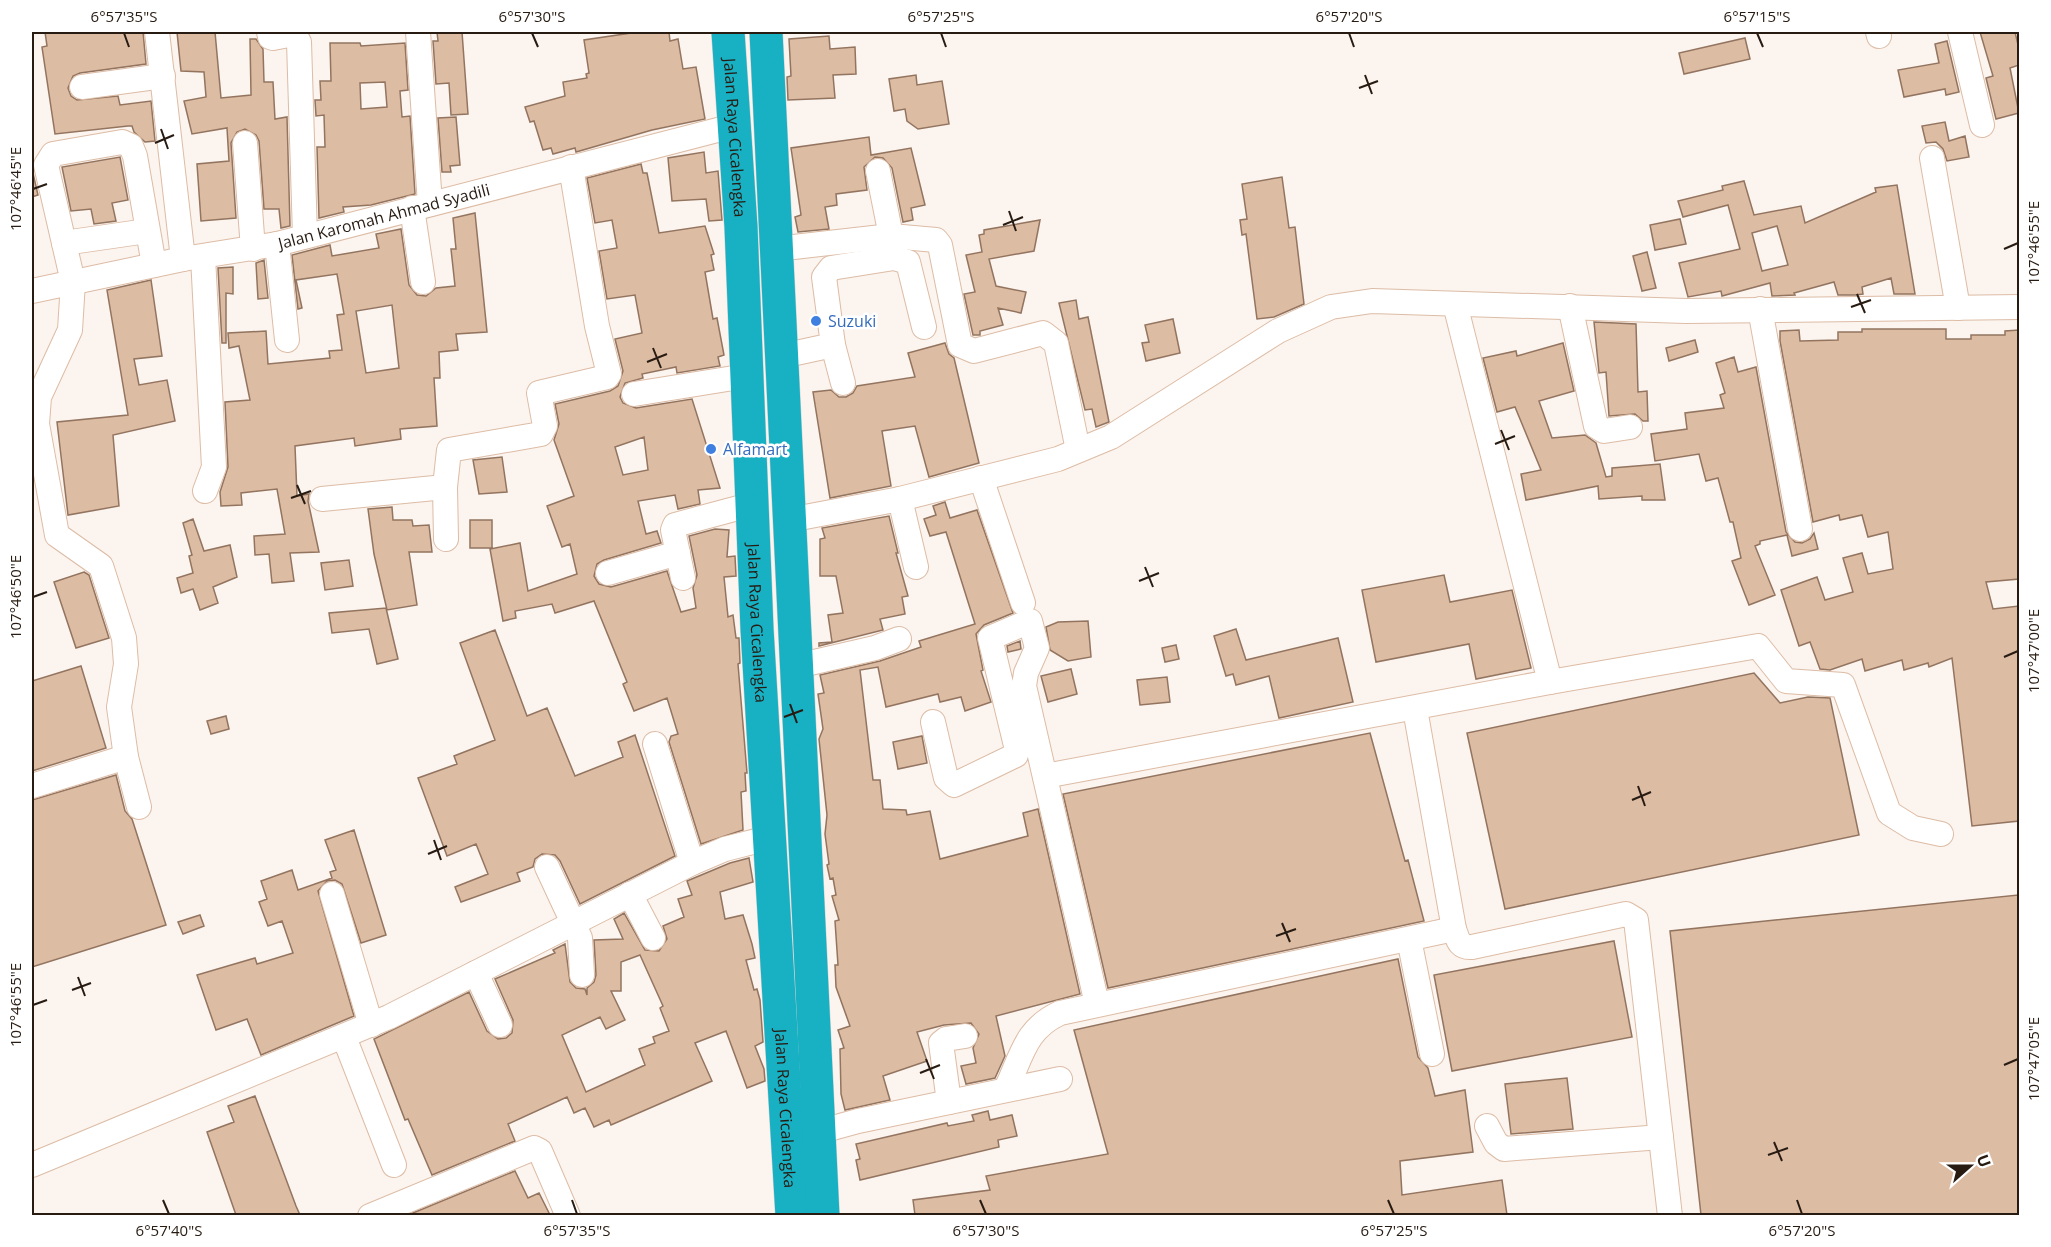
<svg xmlns="http://www.w3.org/2000/svg" width="2051" height="1247" font-family="'Open Sans',sans-serif">
	<style>
		.building { fill: #ddbca4; stroke: #93745f; stroke-width: 1.5; fill-rule: evenodd }
		.lines { fill: none; stroke-linecap: round; stroke-linejoin: round }
		.minor-casing { stroke: #ddbca5; stroke-width: 26 }
		.highway-casing { stroke: #d4d1d0; stroke-width: 34 }
		.minor { stroke: #fff; stroke-width: 24 }
		.highway { stroke: #18b0c3; stroke-width: 33 }
		.ticks { fill: none; stroke: #271b12; stroke-width: 2 }
		.shop-dot { fill: #3f7fe0; stroke: #fff; stroke-width: 2 }
		.labels { text-anchor: middle; stroke-width: 5; stroke-linejoin: round; paint-order: stroke }
		.street-label { font-size: 16px; fill: #271b12; stroke: #fff }
		.shop-label { font-size: 16px; fill: #366cbe; stroke: #fff; text-anchor: start }
		.neatline { fill: none; stroke: #271b12; stroke-width: 2 }
		.ticks-label { font-size: 15px; text-anchor: middle; fill: #271b12 }
	</style>
	<rect width="100%" height="100%" fill="#fbf4ef"/>
	<path class="building" d="M45 32H143L146 64 80 73 73 76 68 88 71 96 77 100 118 96 120 105 151 101 155 141 145 142 134 132 132 126H128L55 134 42 47 47 46Z
		M177 32H215L221 98 251 95 250 39H256L263 49 264 82H273L275 119 287 117 290 226 281 228 279 209H264L259 141 256 135 245 129 237 132 231 143 236 218 201 221 197 164 229 161 227 128 192 134 184 101 206 97 204 72 181 71Z
		M437 32H462L468 114 451 115 449 83 436 84 433 41H438Z
		M638 32H669L670 41 678 39 683 69 696 67 705 119 652 130 576 152 575 148 553 154 551 148 543 150 534 121 530 122 525 107 565 96 563 82 587 78 586 74 589 73 584 40Z
		M1980 32H2015L2019 49V65L2010 68 2019 113 1996 119 1986 78 1993 76Z
		M829 36 830 49 855 47 856 74 833 75 835 98 788 100 787 77 791 76 789 39Z
		M1745 38 1750 59 1684 74 1679 53Z
		M1947 41 1959 92 1946 95 1945 89 1904 97 1898 70 1939 63 1935 44Z
		M330 43H360L361 46 405 43 408 90 400 91 402 117 410 116 415 194 371 205 343 207 344 212 319 218 317 147H325L324 115 316 116 315 100H321L320 81H331ZM385 82 387 107 361 109 360 83Z
		M916 75 917 85 942 81 949 124 918 129 907 121 905 109 894 111 889 79Z
		M456 117 460 165 450 166 451 172H442L438 118Z
		M1945 122 1949 141 1965 136 1969 157 1947 161 1943 149 1936 142 1926 143 1922 126Z
		M869 137 871 155 911 148 925 205 911 208 913 220 903 222 892 168 883 158 875 157 864 167 867 190 836 194 837 205 825 207 829 229 798 232 795 217 801 215 791 148Z
		M704 152 706 173 718 171 722 220 709 221 706 199 672 201 668 158Z
		M120 157 128 200 112 203 116 221 94 224 91 209 71 211 62 167Z
		M641 164 643 173H647L659 233 705 226 714 254 711 255 714 270 705 272 713 319 717 318 724 355 718 357 720 366 677 373 676 367 642 374 643 378 625 383 620 397 623 403 636 408 692 399 720 488 698 490 700 504 678 509 675 495 638 501 646 534 657 531 661 543 604 560 597 564 594 576 599 584 611 587 667 571 681 612 696 608 693 588 697 575 689 536 715 529 729 530 727 557 735 556 736 576 724 577 728 617 733 615 736 638H739L740 663 738 664 747 773H745L746 791 741 792 743 830 701 844 669 742 671 736 678 734 667 698 634 711 623 684 627 682 594 601 555 613 552 604 515 611 516 618 503 621 490 549 520 543 528 591 577 574 570 544 562 547 547 506 574 496 554 440 559 424 555 404 610 391 618 386 623 371 615 339 642 333 635 295 607 299 599 251 617 248 612 220 595 223 587 178ZM644 437 648 470 623 475 615 447Z
		M32 169 38 195 32 197Z
		M1282 177 1289 228 1295 227 1304 304 1274 317 1257 319 1246 234 1242 235 1240 220 1247 219 1242 184Z
		M1744 181 1754 215 1801 206 1805 223 1876 192 1875 188 1897 185 1915 294H1894L1891 278 1862 287 1863 294 1855 295H1838L1834 282 1794 293 1795 295 1772 296 1770 283 1722 296 1721 291 1688 297 1679 263 1740 249 1728 205 1683 217 1678 201 1723 190 1722 186ZM1777 226 1788 265 1762 271 1752 233Z
		M475 213 487 332 456 334 458 350 439 352 440 378H434L437 426 400 429 401 439 355 446 354 438 295 446 297 496 309 494 308 501 319 552 290 553 294 581 272 583 269 554 255 555 254 536 285 534 277 489 241 493 242 505 221 506 220 492 228 467 225 402 250 400 239 346 229 348 228 333 266 331 268 364 330 358 329 351 342 350 337 315 344 314 337 274 296 280 302 308 298 309 292 255 330 245 332 256 379 248 376 234 401 229 409 285 417 295 426 296 436 288 455 286 451 249H456L453 218ZM392 305 399 368 366 373 356 311Z
		M1680 219 1686 244 1655 250 1650 225Z
		M1040 220 1034 251 989 259 996 286 1026 292 1021 313 998 308 1003 325 980 331V335H973L964 294 975 292 966 255 982 252 979 235 984 234V230Z
		M1647 252 1656 288 1642 291 1633 256Z
		M264 260 268 298 258 299 256 263Z
		M233 267V294L226 293V343H222L218 268Z
		M151 280 162 356 134 359 139 385 167 380 175 421 113 435 119 506 68 515 57 422 128 415 107 290Z
		M1076 300 1079 319 1088 317 1109 422 1096 427 1092 409 1085 410 1059 303Z
		M1173 319 1180 353 1146 361 1142 343 1149 342 1145 325Z
		M1594 322 1636 324 1638 392 1647 391 1648 421H1643L1635 414 1609 416 1606 372 1599 373Z
		M1862 329H1946V339H1971V335H2005V331L2019 330V579L1986 582 1993 609 2019 606V821L1972 826 1952 658 1929 667 1928 663 1904 670 1902 660 1865 671 1862 659 1830 670 1820 669 1810 642 1799 646 1781 590 1817 577 1825 600 1853 592 1843 558 1862 553 1868 574 1893 569 1888 532 1868 537 1862 515 1840 520 1839 515 1813 522 1780 341V331L1799 330 1800 341 1838 340V332H1862Z
		M1695 340 1698 352 1669 361 1666 348Z
		M945 343 949 354 954 358 979 463 929 477 915 426 882 431 891 486 830 498 813 392 831 390 839 397H846L853 393 857 386 915 377 908 353Z
		M1563 343 1574 391 1539 401 1552 438 1585 435 1596 443 1606 477 1612 476V468L1660 464 1665 500H1642V496L1599 499 1598 486 1526 500 1521 474 1541 470 1515 407 1497 412 1483 358 1516 351 1517 356Z
		M1734 357 1738 372 1756 367 1786 532 1795 542 1802 543 1810 539 1814 533 1818 549 1792 556 1787 535 1760 541V544L1755 546 1775 595 1749 605 1732 561 1741 558 1733 522H1730L1718 478 1706 481 1699 454 1655 461 1651 434 1687 429 1685 413 1724 408 1720 395 1725 393 1716 363Z
		M502 457 507 492 479 494 473 460Z
		M945 502 950 518 977 510 1013 613 984 625 976 634 983 670 981 671 991 702 965 711 961 697 940 702 938 694 886 707 878 667 860 670 873 780H880L883 809 906 810 907 815 930 811 940 859 1028 836 1023 813 1038 809 1080 994 996 1016 1005 1056 995 1078 966 1084 961 1066 976 1063 973 1048 979 1034 971 1023 944 1025 917 1032 927 1061 883 1076 890 1100 845 1110 841 1094 840 1049 844 1048 838 1030 850 1026 836 987 835 965H838L835 921 839 920 832 896 836 895 833 878 830 879 827 865 829 864 825 834 827 815 819 739 823 729 818 694 824 693 820 675 880 661 921 647 919 641 975 624 946 532 930 536 924 519 936 515 933 506Z
		M392 507 393 520H412L413 526 429 525 432 552H409L417 605 387 610 374 554 368 509Z
		M889 516 898 553H896L908 596 902 597 905 614 880 619 883 630 819 646V643L832 642 828 615 843 613 836 576H820V539L825 538 822 528Z
		M193 519 204 551 230 545 237 577 213 587 218 603 200 610 193 589 181 593 177 578 193 573 189 556 192 555 183 523Z
		M470 520H492V548H470Z
		M349 560 353 586 325 590 321 563Z
		M84 572 89 575 109 638 76 648 54 582Z
		M1444 575 1450 602 1512 590 1531 668 1476 679 1469 644 1376 662 1362 590Z
		M386 608 398 659 377 664 369 629 332 633 329 613Z
		M1088 621 1091 657 1068 661 1050 650 1046 627 1058 622Z
		M1236 629 1246 660 1338 638 1353 702 1279 718 1269 676 1236 685 1233 674 1226 676 1214 636Z
		M495 630 527 716 547 708 575 776 623 757 618 742 635 735 675 856 580 904 560 861 555 855 542 854 535 859 533 867 517 873 520 881 461 902 455 887 488 874 476 844 447 856 418 778 457 764 454 756 495 740 460 643Z
		M1020 641 1021 649 1008 652 1007 646Z
		M1176 645 1179 659 1165 662 1162 648Z
		M81 666 106 748 32 771V681Z
		M1071 669 1077 694 1048 702 1041 676Z
		M1754 673 1780 703 1808 697 1830 698 1859 835 1505 909 1467 733Z
		M1167 677 1170 702 1140 705 1137 680Z
		M226 716 229 729 211 734 207 721Z
		M1370 733 1405 861 1408 860 1424 921 1108 988 1063 794Z
		M922 736 927 763 898 769 893 742Z
		M116 775 125 811 132 819 166 925 32 967V800Z
		M354 830 386 935 361 943 342 884 335 880 327 881 318 891 354 1016 261 1055 247 1019 216 1030 197 975 255 958 257 964 293 953 282 921 268 926 259 902 267 899 261 881 292 870 298 890 332 878 330 872 336 870 325 840Z
		M749 858 753 882 720 892 725 919 743 915 752 944 755 958 746 960 754 990 757 989 760 1000 763 1042 755 1046 764 1069 765 1081 747 1088 726 1031 695 1043 712 1081 611 1125 609 1120 594 1127 585 1108 574 1113 567 1097 508 1124 515 1141 432 1175 408 1119 405 1120 374 1039 469 992 487 1031 498 1039 506 1038 512 1033 513 1020 495 979 555 953 553 950 565 944 570 982 576 988 585 989 587 995V988L594 982 596 975 594 940 623 939 614 919 624 913 645 950 659 951 667 939 663 926 684 917 678 899 692 895 687 881 730 863ZM640 955 663 1006 660 1008 669 1031 653 1037 655 1043 639 1049 645 1065 586 1092 562 1035 600 1017 606 1029 625 1020 611 991H621V962Z
		M2018 895 2019 1215H1701L1670 931Z
		M200 915 204 926 183 934 178 922Z
		M1614 941 1632 1037 1452 1071 1434 975Z
		M1398 959 1418 1057 1428 1068 1435 1096 1465 1090 1473 1152 1400 1161 1402 1195 1502 1180 1507 1215H915L913 1200 990 1190 986 1176 1108 1154 1074 1030Z
		M1567 1078 1573 1129 1511 1134 1505 1084Z
		M255 1096 296 1206 300 1215H236L207 1132 234 1122 228 1106Z
		M988 1111 990 1120 1012 1115 1017 1136 998 1140 999 1147 860 1180 856 1160 860 1159 856 1144 947 1123 948 1126 974 1121 972 1115Z
		M515 1171 528 1198 539 1193 550 1215H408Z"/>
	<g class="lines">
		<defs>
			<g id="minor">
				<path d="M157 32 183 259"/>
				<path d="M269 32 270 37 273 38 294 34 299 42 305 236"/>
				<path d="M418 32 430 204"/>
				<path d="M1878 32 1879 36"/>
				<path d="M1960 32 1982 125"/>
				<path d="M82 87 163 76"/>
				<path d="M245 143 253 249"/>
				<path d="M1932 158 1958 308"/>
				<path d="M878 171 891 236"/>
				<path d="M412 208 423 282"/>
				<path d="M64 243 147 231"/>
				<path d="M277 244 287 340"/>
				<path d="M776 249 891 236 936 240 940 245 960 345 974 351 1043 333 1056 343 1078 450"/>
				<path d="M203 257 214 467 205 491"/>
				<path id="s1" d="M32 291 183 259 277 244 733 126"/>
				<path d="M1455 304 1550 682 1758 646 1786 681 1843 685 1889 813 1913 828 1941 834"/>
				<path d="M1570 306 1596 426 1604 431 1630 427"/>
				<path d="M1760 309 1800 529"/>
				<path d="M833 345 843 383"/>
				<path d="M782 356 833 345 824 277 831 268 894 258 908 262 924 327"/>
				<path d="M634 394 746 376"/>
				<path d="M981 478 1023 603"/>
				<path d="M322 499 445 487"/>
				<path d="M900 499 916 567"/>
				<path d="M789 520 900 499 1058 459 1111 437 1278 331 1331 307 1372 301 1686 311 2020 307"/>
				<path d="M446 539 445 487 449 450 541 434 545 426 539 393 607 377 609 374 597 326 571 167"/>
				<path d="M608 573 678 553"/>
				<path d="M683 578 673 530 675 525 753 504"/>
				<path d="M797 666 875 648 899 639"/>
				<path d="M1415 709 1454 929C1458 940 1459 948 1472 947L1626 914 1636 920 1670 1216"/>
				<path d="M933 722 946 778 954 785 1016 755 1017 750 990 638 1030 621 1037 648 1026 673 1024 686 1097 1004"/>
				<path d="M655 744 692 863"/>
				<path d="M1045 776 1550 682"/>
				<path d="M32 786 126 757"/>
				<path d="M139 807 126 757 119 707 126 664 124 638 101 566 57 535 37 424 39 397 70 330 73 282 46 165 53 154 122 142 131 146 135 156 154 265"/>
				<path d="M547 867 580 938 582 975"/>
				<path d="M332 894 371 1025"/>
				<path d="M630 894 653 938"/>
				<path d="M1409 939 1432 1054"/>
				<path d="M476 973 500 1025"/>
				<path d="M344 1037 394 1165"/>
				<path d="M1006 1089C1022 1056 1025 1029 1060 1013L1454 929"/>
				<path d="M949 1102 941 1043 946 1039 965 1036"/>
				<path d="M1487 1126 1496 1143 1504 1149 1661 1137"/>
				<path d="M818 1132 858 1121 1060 1079"/>
				<path d="M32 1165 389 1017 692 863 725 849 768 838"/>
				<path d="M370 1216 534 1148 540 1151 568 1216"/>
			</g>
			<g id="highway">
				<path id="s2" d="M728 32 741 227 757 629 792 1216"/>
				<path d="M766 32 823 1216"/>
			</g>
		</defs>
		<use href="#minor" class="minor-casing"/>
		<use href="#highway" class="highway-casing"/>
		<use href="#minor" class="minor"/>
		<use href="#highway" class="highway"/>
	</g>
	<path class="ticks" d="M124 33 129 47M532 33 538 47M941 33 946 47M1349 33 1354 47M1757 33 1763 47M1365 75 1372 94M1359 88 1378 81M161 129 168 149M155 143 174 135M33 189 47 184M1009 211 1016 231M1003 225 1023 217M2004 249 2018 243M1857 294 1865 313M1851 307 1871 300M653 348 661 368M647 362 667 354M1501 430 1509 450M1495 444 1515 436M297 485 305 504M291 498 311 491M1145 567 1153 587M1139 581 1159 573M33 597 47 592M2004 657 2018 651M790 704 797 723M784 717 803 710M1638 786 1645 806M1632 800 1651 792M434 840 441 860M428 854 447 846M1282 923 1290 942M1276 936 1296 929M78 977 85 996M72 990 91 983M33 1005 47 1000M926 1059 934 1079M2004 1065 2018 1059M920 1073 940 1065M1774 1142 1782 1161M1768 1155 1788 1148M163 1200 169 1214M572 1200 577 1214M980 1200 986 1214M1388 1200 1394 1214M1797 1200 1802 1214"/>
	<g class="shop-dot">
		<circle cx="816" cy="321" r="6"/>
		<circle cx="711" cy="449" r="6"/>
	</g>
	<g class="labels">
		<g class="street-label">
			<text dy="6" stroke="none"><textPath href="#s2" startOffset="106">Jalan Raya Cicalengka</textPath></text>
			<text dy="6" stroke="none"><textPath href="#s1" startOffset="360">Jalan Karomah Ahmad Syadili</textPath></text>
			<text dy="6" stroke="none"><textPath href="#s2" startOffset="592">Jalan Raya Cicalengka</textPath></text>
			<text dy="6" stroke="none"><textPath href="#s2" startOffset="1078">Jalan Raya Cicalengka</textPath></text>
		</g>
		<g class="shop-label">
			<text x="828" y="327">Suzuki</text>
			<text x="723" y="455">Alfamart</text>
		</g>
	</g>
	<rect width="2051" height="1247" fill="none" stroke="#ffffff" stroke-width="66"/>
	<g transform="translate(1970 1166) rotate(69)" stroke="#ffffff" stroke-width="4.5" paint-order="stroke">
	<path d="M0-4.5L10 22L0 15L-10 22Z" fill="#271b12"/>
	<text y="-9" font-size="16" font-weight="bold" text-anchor="middle" fill="#271b12">U</text>
	</g>
	<rect x="33" y="33" width="1985" height="1181" class="neatline"/>
	<g class="ticks-label">
		<text x="124" y="22">6°57'35"S</text>
		<text x="532" y="22">6°57'30"S</text>
		<text x="941" y="22">6°57'25"S</text>
		<text x="1349" y="22">6°57'20"S</text>
		<text x="1757" y="22">6°57'15"S</text>
		<text transform="translate(16 189) rotate(-90)" y="5">107°46'45"E</text>
		<text transform="translate(2034 243) rotate(-90)" y="5">107°46'55"E</text>
		<text transform="translate(16 597) rotate(-90)" y="5">107°46'50"E</text>
		<text transform="translate(2034 651) rotate(-90)" y="5">107°47'00"E</text>
		<text transform="translate(16 1005) rotate(-90)" y="5">107°46'55"E</text>
		<text transform="translate(2034 1059) rotate(-90)" y="5">107°47'05"E</text>
		<text x="169" y="1236">6°57'40"S</text>
		<text x="577" y="1236">6°57'35"S</text>
		<text x="986" y="1236">6°57'30"S</text>
		<text x="1394" y="1236">6°57'25"S</text>
		<text x="1802" y="1236">6°57'20"S</text>
	</g>
</svg>
